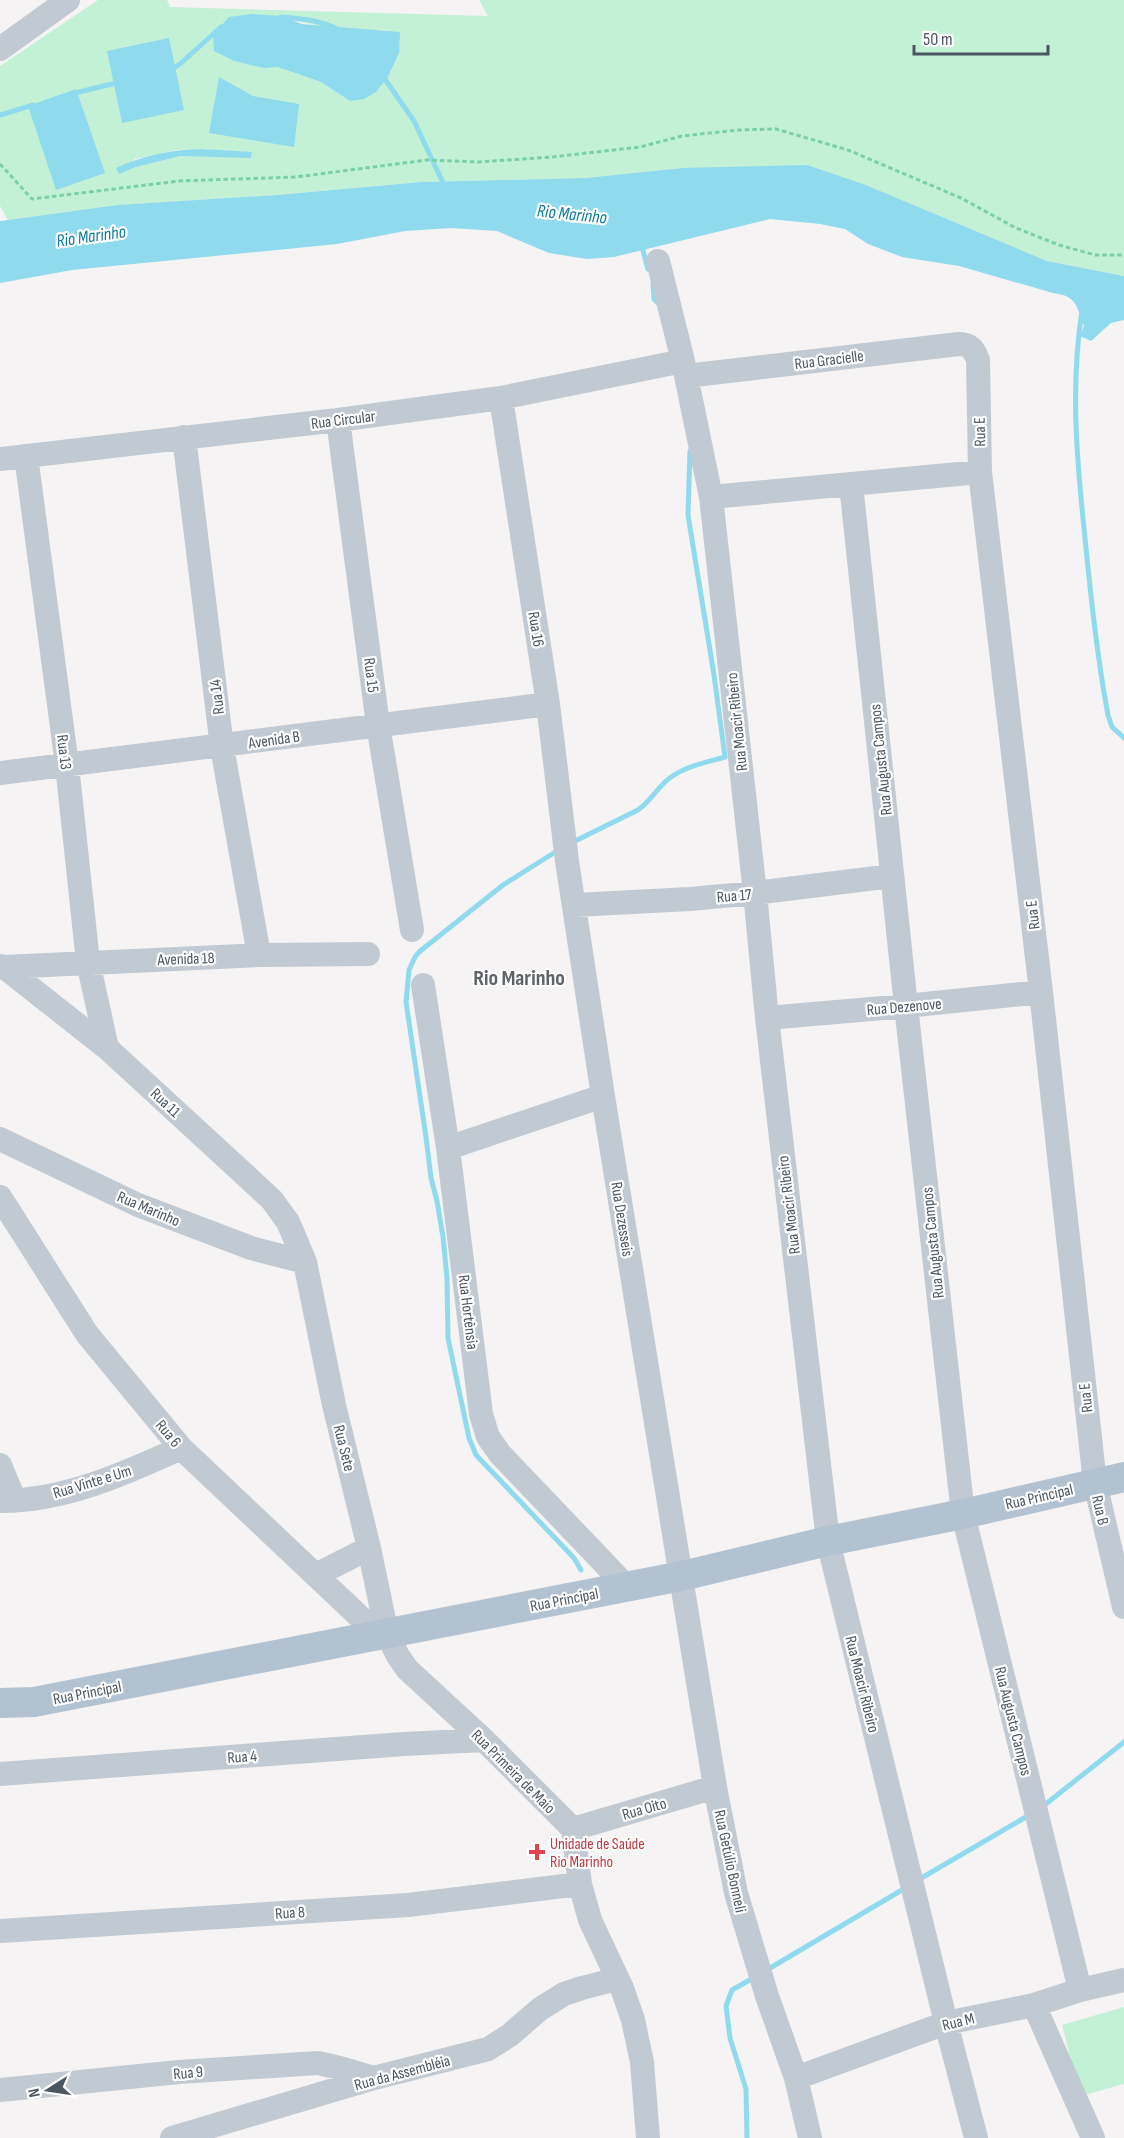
<svg xmlns="http://www.w3.org/2000/svg" width="1124" height="2138" font-family="'Sofia Sans Condensed',sans-serif">
	<style>
		.green { fill: #c3f1d5; fill-rule: evenodd }
		.water { fill: #90daee }
		.lines { fill: none; stroke-linecap: round; stroke-linejoin: round }
		.stream { stroke: #90daee; stroke-width: 5 }
		.path { stroke: #7ad0a6; stroke-width: 3; stroke-dasharray: 4.5 3; stroke-linecap: butt }
		.minor { stroke: #c1cad2; stroke-width: 24 }
		.major { stroke: #b3c2d1; stroke-width: 30 }
		.health-dot { fill: #e0444e; stroke: #fff; stroke-width: 2 }
		.labels { text-anchor: middle; stroke-width: 4.5; stroke-linejoin: round; paint-order: stroke }
		.street-label { font-size: 16px; fill: #4a5661; stroke: #fff }
		.health-label { font-size: 16px; fill: #be3a42; stroke: #fff; text-anchor: start }
		.water-label { font-size: 18px; font-style: italic; fill: #0c7c9b; stroke: #fff }
		.district-label { font-size: 22px; font-weight: bold; fill: #5f6368; stroke: #fff }
	</style>
	<rect width="100%" height="100%" fill="#f5f3f3"/>
	<path class="green" d="M98 0H167L170 7 488 16 479 0H1124V276L1047 261 866 185 682 168 585 178 421 182 277 195 117 205 8 220 0 206V66ZM281 16C314 28 351 30 386 30L399 53 388 77 376 92 350 101 321 82 298 74 277 67 234 61 215 51 213 35ZM219 78 253 96 210 133ZM201 149 252 153 181 156 136 167 119 174 135 159 177 150Z
		M1124 2007V2084L1080 2096 1062 2025Z"/>
	<path class="water" d="M252 14 281 16 302 24 400 32 399 53 388 77 376 92 364 99 350 101 321 82 298 74 277 67 264 68 234 61 214 51 213 35 229 17Z
		M169 38 184 110 122 123 107 51Z
		M219 77 253 96 299 104 294 147 209 133Z
		M76 89 105 173 56 190 28 106Z
		M201 149 252 152 251 158 181 156 136 167 119 174 116 168C144 155 171 150 201 149Z
		M807 165 866 185 1047 261 1124 276V320L1111 323 1091 341 1080 336 1084 326C1076 305 1077 296 1053 293L959 266 902 257 868 244 845 229 820 224 770 219 614 257 587 259 549 253 497 231 451 228 405 231 337 244 72 270 0 283V221L8 220 117 205 277 195 421 182 585 178 682 168Z"/>
	<g class="lines">
		<path class="stream" d="M281 17C301 19 321 20 339 30
			M169 71 180 64 221 27
			M382 75 414 121 445 187
			M71 94 120 82
			M0 115 33 105
			M641 243 648 269
			M653 283 654 299 660 305
			M1082 311C1070 387 1077 462 1085 538 1091 598 1097 656 1108 715L1112 727 1124 738
			M571 843 638 810C649 802 655 792 664 783 680 767 704 763 725 757L714 675 688 515 690 451
			M560 849 503 885 419 952 415 957 409 970 406 1002 426 1137 431 1178 437 1201 443 1237 447 1278 448 1338 469 1438 476 1455 574 1558 581 1570
			M1042 1807 1124 1742
			M918 1880 1031 1814
			M765 1971 907 1887
			M747 2138 746 2089 730 2038 726 2006 732 1990 755 1977"/>
		<path class="path" d="M0 164 32 199 179 181 296 177 427 160 479 162 552 157 640 147 682 136 738 130 776 129 848 150 961 198 1016 228 1059 245 1095 255H1124"/>
		<path class="minor" d="M0 49 68 0
			M658 261 683 361 711 497 755 893 767 1018 828 1541 946 2023 976 2138
			M686 376 959 344C971 344 974 350 978 360L980 472 1041 992 1095 1483 1124 1607
			M501 398 548 704 567 861 603 1096 715 1787 736 1893 767 1996 796 2078 810 2138
			M338 420 378 725 412 930
			M184 437 222 747 259 955
			M26 456 67 765 88 962 107 1048
			M0 459 338 420 501 398 683 361
			M851 484 906 1006 963 1514 1080 1990
			M711 497 980 472
			M0 773 548 704
			M575 905 690 899 755 893 892 876
			M0 966 4 967 107 1048 257 1186 272 1200 288 1222 305 1262 334 1405 369 1548 387 1634 398 1656 407 1669 484 1740 573 1829 580 1884 590 1920 622 1988 633 2020 642 2062 648 2138
			M4 967 259 955 368 954
			M423 985 448 1148 481 1414 488 1437 500 1454 626 1586
			M767 1018 906 1006 1041 992
			M0 1139 138 1205 251 1248 305 1262
			M448 1148 603 1096
			M0 1197 87 1334 181 1448 379 1635
			M0 1465 15 1501
			M0 1501C64 1501 124 1474 181 1448
			M316 1575 369 1548
			M0 1774 404 1744 484 1740
			M573 1829 715 1787
			M0 1931 408 1905 580 1884
			M1034 2005 1093 2138
			M796 2078 946 2023 1034 2005 1080 1990 1124 1980
			M0 2090 179 2072 318 2063 340 2068 374 2078
			M172 2138 374 2078 488 2049 510 2035 540 2009 564 1994 582 1988 617 1979"/>
		<path class="major" d="M0 1703 34 1702 682 1576 828 1541 963 1514 1124 1477"/>
	</g>
	<path class="health-dot" d="M534 1843h6v6h6v6h-6v6h-6v-6h-6v-6h6z"/>
	<g class="labels">
		<g class="street-label">
			<text transform="translate(829 359) rotate(-7)" y="6">Rua Gracielle</text>
			<text transform="translate(343 419) rotate(-7)" y="6">Rua Circular</text>
			<text transform="translate(979 432) rotate(-91)" y="6">Rua E</text>
			<text transform="translate(537 629) rotate(81)" y="6">Rua 16</text>
			<text transform="translate(372 675) rotate(83)" y="6">Rua 15</text>
			<text transform="translate(216 697) rotate(-97)" y="6">Rua 14</text>
			<text transform="translate(736 722) rotate(-96)" y="6">Rua Moacir Ribeiro</text>
			<text transform="translate(274 739) rotate(-8)" y="6">Avenida B</text>
			<text transform="translate(65 752) rotate(83)" y="6">Rua 13</text>
			<text transform="translate(880 760) rotate(-96)" y="6">Rua Augusta Campos</text>
			<text transform="translate(734 895) rotate(-5)" y="6">Rua 17</text>
			<text transform="translate(1032 915) rotate(-97)" y="6">Rua E</text>
			<text transform="translate(186 958) rotate(-2)" y="6">Avenida 18</text>
			<text transform="translate(904 1006) rotate(-5)" y="6">Rua Dezenove</text>
			<text transform="translate(166 1102) rotate(43)" y="6">Rua 11</text>
			<text transform="translate(788 1205) rotate(-97)" y="6">Rua Moacir Ribeiro</text>
			<text transform="translate(149 1208) rotate(23)" y="6">Rua Marinho</text>
			<text transform="translate(623 1219) rotate(81)" y="6">Rua Dezesseis</text>
			<text transform="translate(932 1243) rotate(-96)" y="6">Rua Augusta Campos</text>
			<text transform="translate(469 1312) rotate(83)" y="6">Rua Hortênsia</text>
			<text transform="translate(1085 1398) rotate(-96)" y="6">Rua E</text>
			<text transform="translate(169 1433) rotate(50)" y="6">Rua 6</text>
			<text transform="translate(345 1448) rotate(76)" y="6">Rua Sete</text>
			<text transform="translate(92 1481) rotate(-17)" y="6">Rua Vinte e Um</text>
			<text transform="translate(1039 1496) rotate(-13)" y="6">Rua Principal</text>
			<text transform="translate(1101 1510) rotate(77)" y="6">Rua B</text>
			<text transform="translate(564 1599) rotate(-11)" y="6">Rua Principal</text>
			<text transform="translate(863 1684) rotate(76)" y="6">Rua Moacir Ribeiro</text>
			<text transform="translate(87 1692) rotate(-11)" y="6">Rua Principal</text>
			<text transform="translate(1014 1721) rotate(76)" y="6">Rua Augusta Campos</text>
			<text transform="translate(242 1756) rotate(-4)" y="6">Rua 4</text>
			<text transform="translate(514 1771) rotate(45)" y="6">Rua Primeira de Maio</text>
			<text transform="translate(644 1808) rotate(-16)" y="6">Rua Oito</text>
			<text transform="translate(731 1861) rotate(78)" y="6">Rua Getúlio Bonneli</text>
			<text transform="translate(290 1912) rotate(-4)" y="6">Rua 8</text>
			<text transform="translate(958 2021) rotate(-14)" y="6">Rua M</text>
			<text transform="translate(188 2072) rotate(-5)" y="6">Rua 9</text>
			<text transform="translate(402 2072) rotate(-15)" y="6">Rua da Assembléia</text>
		</g>
		<g class="health-label">
			<text x="550" y="1849">Unidade de Saúde<tspan x="550" dy="18">Rio Marinho</tspan></text>
		</g>
		<g class="water-label">
			<text transform="translate(572 214) rotate(6)" y="6">Rio Marinho</text>
			<text transform="translate(91 236) rotate(-8)" y="6">Rio Marinho</text>
		</g>
		<g class="district-label">
			<text x="519" y="985">Rio Marinho</text>
		</g>
	</g>
	<g transform="translate(48 2090) rotate(258)" stroke="#ffffff" stroke-width="4.5" paint-order="stroke">
	<path d="M0-4.5L10 22L0 15L-10 22Z" fill="#4a5661"/>
	<text y="-9" font-size="16" font-weight="bold" text-anchor="middle" fill="#4a5661">N</text>
	</g>
	<path d="M914 45v9h134v-9" fill="none" stroke="#4a5661" stroke-width="3"/>
	<text x="923" y="45" font-size="18" fill="#4a5661" stroke="#ffffff" stroke-width="4.5" paint-order="stroke">50 m</text>
</svg>
